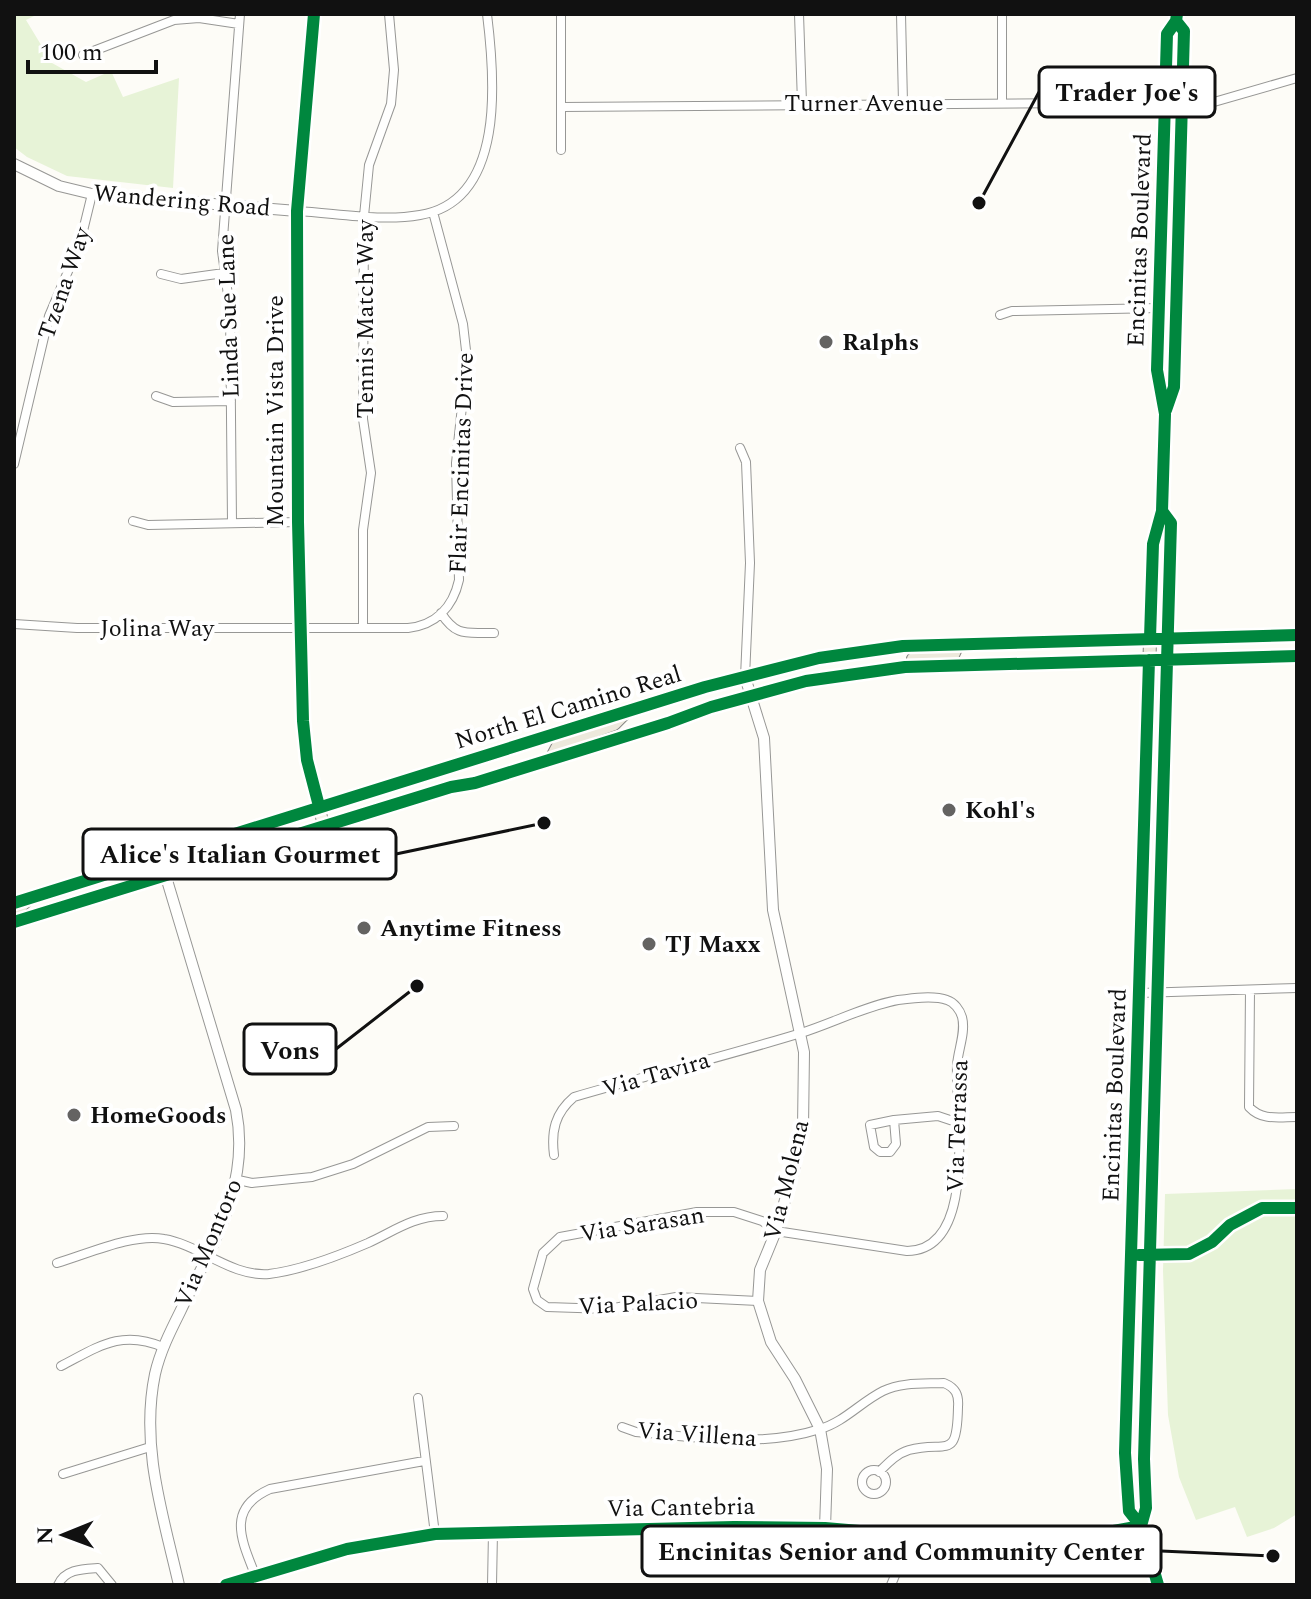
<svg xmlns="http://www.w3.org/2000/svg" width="1311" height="1599" font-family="Spectral,serif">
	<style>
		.green { fill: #e7f3d7 }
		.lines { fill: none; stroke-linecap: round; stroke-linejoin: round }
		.minor-casing { stroke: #979795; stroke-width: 10 }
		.tertiary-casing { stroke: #979795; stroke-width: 12 }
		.secondary-casing { stroke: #8e8d8b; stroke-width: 13 }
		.primary-casing { stroke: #858482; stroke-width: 14 }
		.minor { stroke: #fffffe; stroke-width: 8 }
		.tertiary { stroke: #fffffe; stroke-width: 10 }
		.secondary { stroke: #f6f4eb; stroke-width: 11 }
		.primary { stroke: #ede9dc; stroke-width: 12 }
		.cycleway-casing { stroke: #fff; stroke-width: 17 }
		.cycleway { stroke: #00873e; stroke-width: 12 }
		.poi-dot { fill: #646362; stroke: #fff; stroke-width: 3 }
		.labels { text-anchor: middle; stroke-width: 8; stroke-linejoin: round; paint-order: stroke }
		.street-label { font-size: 24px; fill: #111; stroke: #fff }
		.poi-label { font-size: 24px; font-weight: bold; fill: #111; stroke: #fff; text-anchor: start }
		.leader { fill: none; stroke: #111; stroke-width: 3 }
		.callout-dot { fill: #111; stroke: #fff; stroke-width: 3 }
		.callout { fill: #fff; stroke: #111; stroke-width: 3 }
		.callout-label { font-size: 26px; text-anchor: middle; font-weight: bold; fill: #111 }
	</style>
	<rect width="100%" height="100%" fill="#fdfcf7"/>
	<path class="green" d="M14 14H38L26 20 52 63 86 82 111 71 123 97 179 78 173 188 67 176 27 157 14 147Z
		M1297 1189V1514L1274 1528 1247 1537 1235 1507 1196 1520 1179 1477 1168 1415 1163 1271 1165 1194Z"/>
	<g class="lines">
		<defs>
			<path id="minor" d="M561 14V150
				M799 14 802 103
				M901 14 903 103
				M1002 14V103
				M83 55 174 20 199 18 239 24
				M562 107 1214 102 1297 78
				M297 211C336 213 381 222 420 215 506 201 495 78 487 14
				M161 274 181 279 224 273
				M1000 315 1012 311 1159 308
				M156 396 173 402 231 401
				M740 448 746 462 750 563 745 677
				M14 464 49 316 80 243 92 194
				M133 521 148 525 298 522
				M232 523 230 310 222 251 240 14
				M441 613C457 638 467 632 494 633
				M14 624 77 628H408C436 625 453 607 459 580L456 463 467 359 463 324 433 212
				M363 628V530L371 473 363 419 364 216 369 165 391 104 394 70 389 14
				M1250 990 1249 1107C1262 1121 1279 1117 1297 1117
				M1140 993 1297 988
				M894 1120 896 1144 890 1152H880L874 1147 870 1125Z
				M894 1120 938 1116 959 1123
				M554 1155C551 1131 555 1113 574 1097 649 1075 726 1056 801 1033 833 1023 865 1006 898 1000 912 998 934 995 947 1000 954 1002 960 1010 962 1017 966 1032 958 1050 957 1065 955 1111 979 1250 907 1251L776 1231 762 1221 734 1212H697L560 1237 543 1253 533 1289 537 1300 547 1307 608 1309 676 1297 758 1301
				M238 1180 252 1183 312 1177 353 1164 428 1127 454 1126
				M1131 1256 1189 1254 1212 1242 1230 1225 1262 1208H1297
				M57 1263C88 1254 133 1233 164 1239 200 1245 231 1277 269 1274 302 1270 338 1256 368 1243 394 1231 414 1216 443 1216
				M61 1366C98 1347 121 1329 163 1347
				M418 1398 435 1534
				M622 1427 636 1432C697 1437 761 1448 820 1429 844 1422 861 1402 883 1391 902 1382 924 1384 944 1383 956 1388 959 1395 958 1407 957 1462 947 1440 909 1450 896 1454 888 1463 879 1472
				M862 1482a12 12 0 1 1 24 0a12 12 0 1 1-24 0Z
				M63 1474 150 1447
				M256 1577C242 1541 225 1509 270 1489L424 1461
				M58 1585C65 1569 83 1569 98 1568L112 1585
				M492 1585 493 1532
				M891 1585 899 1566 904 1533"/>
			<path id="tertiary" d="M14 164 59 186 92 194 297 211
				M745 677 764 738 773 910 804 1052 803 1127 796 1162 776 1231 760 1270 758 1301 771 1342 795 1379 820 1429 827 1469 825 1528
				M160 857 236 1110C251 1186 212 1245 180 1312 170 1332 160 1352 155 1374 140 1446 163 1515 179 1585"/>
			<path id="secondary" d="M314 14 297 211 298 522 303 721 307 760 324 827
				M226 1585 347 1549 435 1534 734 1527 825 1528 964 1540 1028 1542 1074 1538 1141 1526"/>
			<path id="primary" d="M1166 411 1174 387 1184 31 1176 21
				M913 659 953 655 958 644
				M551 759 559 744 614 724 624 714
				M14 903 705 687 819 658 903 646 1297 635
				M14 913 29 898
				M14 922 451 787 475 783 668 723 711 707 806 681 905 667 1297 656
				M1141 1526 1146 1508 1144 1459 1171 523 1162 511
				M1158 1585 1141 1526 1129 1511 1125 1453 1153 544 1162 511 1165 414 1157 370 1167 34 1176 21 1177 14"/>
		</defs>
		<use href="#minor" class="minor-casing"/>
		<use href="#tertiary" class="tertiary-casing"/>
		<use href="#secondary" class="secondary-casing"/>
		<use href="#primary" class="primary-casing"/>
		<use href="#minor" class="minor"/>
		<use href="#tertiary" class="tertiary"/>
		<use href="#secondary" class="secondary"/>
		<use href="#primary" class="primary"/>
		<defs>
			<path id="cycleway" d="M314 14 297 211 298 522 303 721 307 760 319 806
				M1166 410 1174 387 1184 31 1176 21
				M1150 638 1153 544 1162 511 1165 414 1157 370 1167 34 1176 21 1177 14
				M1149 660 1125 1453 1129 1511 1141 1526 1158 1585
				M14 903 705 687 819 658 903 646 1297 635
				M14 922 451 787 475 783 668 723 711 707 806 681 905 667 1297 656
				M1139 1255 1189 1254 1212 1242 1230 1225 1262 1208H1297
				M1141 1526 1146 1508 1144 1459 1171 523 1162 511
				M226 1585 347 1549 435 1534 734 1527 825 1528 964 1540 1028 1542 1074 1538 1141 1526"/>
		</defs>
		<use href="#cycleway" class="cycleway-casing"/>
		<use href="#cycleway" class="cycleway"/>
	</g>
	<g class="poi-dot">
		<circle cx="826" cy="342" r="8"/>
		<circle cx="949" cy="810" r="8"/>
		<circle cx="364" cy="928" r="8"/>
		<circle cx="649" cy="944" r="8"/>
		<circle cx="74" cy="1115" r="8"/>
	</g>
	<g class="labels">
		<g class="street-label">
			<text x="864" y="111">Turner Avenue</text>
			<text transform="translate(182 200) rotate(5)" y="8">Wandering Road</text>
			<text transform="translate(1139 240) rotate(-88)" y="8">Encinitas Boulevard</text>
			<text transform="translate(64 283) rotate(-71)" y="8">Tzena Way</text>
			<text transform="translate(228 316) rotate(-92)" y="8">Linda Sue Lane</text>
			<text transform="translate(365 319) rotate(-90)" y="8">Tennis Match Way</text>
			<text transform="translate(275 411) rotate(-90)" y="8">Mountain Vista Drive</text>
			<text transform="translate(461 463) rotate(-88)" y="8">Flair Encinitas Drive</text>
			<text x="157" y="636">Jolina Way</text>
			<text transform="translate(568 707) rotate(-17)" y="8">North El Camino Real</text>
			<text transform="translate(656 1074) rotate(-16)" y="8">Via Tavira</text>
			<text transform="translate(1114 1095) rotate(-88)" y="8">Encinitas Boulevard</text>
			<text transform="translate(957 1126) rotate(-88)" y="8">Via Terrassa</text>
			<text transform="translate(786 1180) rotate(-76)" y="8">Via Molena</text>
			<text transform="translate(642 1224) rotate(-9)" y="8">Via Sarasan</text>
			<text transform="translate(208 1243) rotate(-67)" y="8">Via Montoro</text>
			<text transform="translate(638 1303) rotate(-3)" y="8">Via Palacio</text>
			<text transform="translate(697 1434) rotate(4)" y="8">Via Villena</text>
			<text transform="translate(681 1507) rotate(-1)" y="8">Via Cantebria</text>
		</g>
		<g class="poi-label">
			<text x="842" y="350">Ralphs</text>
			<text x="965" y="818">Kohl's</text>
			<text x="380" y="936">Anytime Fitness</text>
			<text x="665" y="952">TJ Maxx</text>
			<text x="90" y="1123">HomeGoods</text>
		</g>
	</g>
	<path class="leader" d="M979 203L1039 92M544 823L396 854M417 986L336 1049M1273 1556L1161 1551"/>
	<g class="callout-dot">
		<circle cx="979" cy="203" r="8"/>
		<circle cx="544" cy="823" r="8"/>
		<circle cx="417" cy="986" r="8"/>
		<circle cx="1273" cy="1556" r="8"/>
	</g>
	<g class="callout">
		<rect x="1039" y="67" width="176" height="50" rx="8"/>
		<rect x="83" y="829" width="313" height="50" rx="8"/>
		<rect x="244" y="1024" width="92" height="50" rx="8"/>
		<rect x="642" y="1526" width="519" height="50" rx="8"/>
	</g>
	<g class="callout-label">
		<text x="1127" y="101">Trader Joe's</text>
		<text x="240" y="863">Alice's Italian Gourmet</text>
		<text x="290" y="1059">Vons</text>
		<text x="901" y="1560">Encinitas Senior and Community Center</text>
	</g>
	<rect width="1311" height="1599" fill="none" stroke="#111111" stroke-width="32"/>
	<g transform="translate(64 1535) rotate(269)" stroke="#ffffff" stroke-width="6" paint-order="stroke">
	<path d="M0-6L14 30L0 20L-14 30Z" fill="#111111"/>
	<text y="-12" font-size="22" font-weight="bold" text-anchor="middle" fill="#111111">N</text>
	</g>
	<path d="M28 60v12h128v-12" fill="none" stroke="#111111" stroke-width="4"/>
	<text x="40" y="60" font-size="24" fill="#111111" stroke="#ffffff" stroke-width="6" paint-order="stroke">100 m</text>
</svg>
